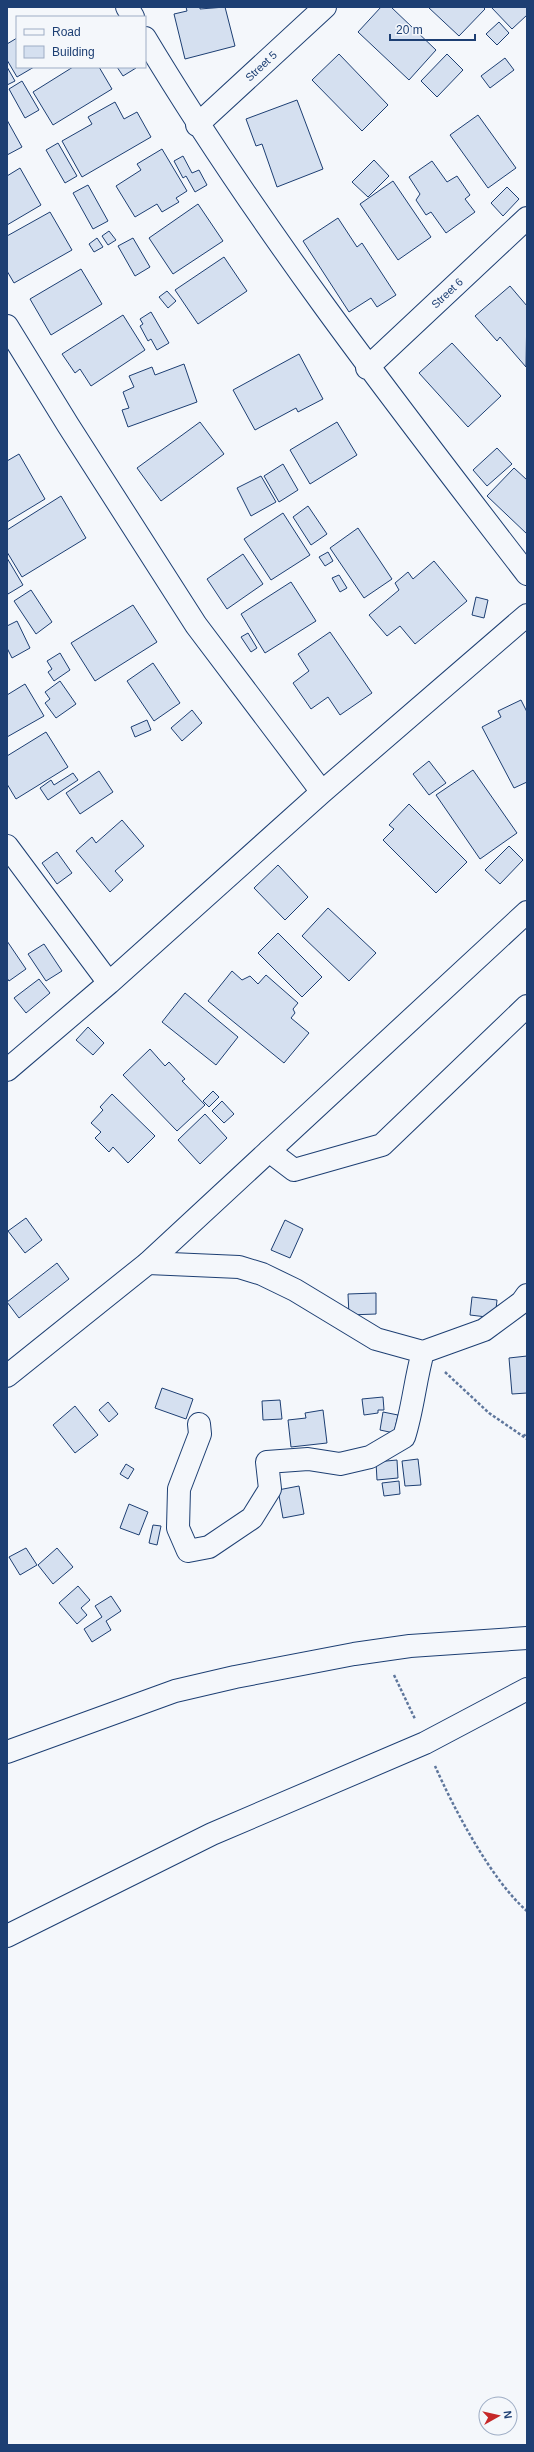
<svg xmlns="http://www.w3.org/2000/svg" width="534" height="2452" font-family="Arial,sans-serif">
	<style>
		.building { fill: #d5e0f0; stroke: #1d3f73 }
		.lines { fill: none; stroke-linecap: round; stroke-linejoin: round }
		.minor-casing { stroke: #1d3f73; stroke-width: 24 }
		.tertiary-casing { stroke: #1d3f73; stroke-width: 24 }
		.path { stroke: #5e769c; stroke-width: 2.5; stroke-dasharray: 3 2; stroke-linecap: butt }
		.minor { stroke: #f4f7fb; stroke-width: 22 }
		.tertiary { stroke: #f4f7fb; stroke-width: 22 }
		.labels { text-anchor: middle; stroke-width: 3; stroke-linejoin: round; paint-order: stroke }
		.street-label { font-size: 11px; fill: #1d3f73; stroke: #f4f7fb }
	</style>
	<rect width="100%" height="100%" fill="#f4f7fb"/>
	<path class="building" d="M186 7H200V9L225 7 235 46 185 59 174 14 187 11Z
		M381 7H391L436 50 409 80 358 32Z
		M428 7H483L485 9 459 36Z
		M491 7H527V15L512 29Z
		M499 22 509 33 497 45 486 34Z
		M17 38V67H34L17 77 7 60V44Z
		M339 54 388 105 362 131 312 80Z
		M447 54 463 70 437 97 421 81Z
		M505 58 514 70 490 88 481 76Z
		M7 67 15 81 7 85Z
		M73 67H99L112 89 53 125 33 92Z
		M117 67H136V68L123 76Z
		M22 81 39 110 25 118 9 89Z
		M297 100 323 169 277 187 262 144 256 146 246 119Z
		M115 102 124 119 137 112 151 137 82 177 62 141 92 124 88 117Z
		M478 115 516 168 488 188 450 135Z
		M7 120 22 147 7 155Z
		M58 143 77 176 65 183 46 150Z
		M162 149 187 191 176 198 179 202 162 212 157 204 135 217 116 186 141 170 137 164Z
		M183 156 192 173 199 170 207 185 195 192 186 176 183 178 174 161Z
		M374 160 389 176 368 197 352 182Z
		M432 161 447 182 457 176 470 195 465 199 475 212 446 233 431 212 426 215 416 200 420 194 409 177Z
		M20 168 41 205 7 225V176Z
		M393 181 431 237 398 260 360 204Z
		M88 185 108 221 93 229 73 193Z
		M507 187 519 199 503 216 491 203Z
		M198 204 223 241 173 274 149 238Z
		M50 212 72 250 14 283 7 271V236Z
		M338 218 357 247 362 243 396 295 377 307 371 298 349 312 303 241Z
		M109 231 116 240 108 245 102 236Z
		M97 238 103 247 94 252 89 244Z
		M133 238 150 267 135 276 118 246Z
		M224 257 247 291 198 324 175 290Z
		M81 269 102 304 51 335 30 299Z
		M510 286 527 306 526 367 500 337 497 341 475 316Z
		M167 291 176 301 168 308 159 297Z
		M151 312 169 343 157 350 151 339 148 341 140 326 143 324 140 319Z
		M123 315 145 350 91 386 80 369 75 373 62 354Z
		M452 343 501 396 468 427 419 373Z
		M299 354 323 399 298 412 296 408 255 430 233 390Z
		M184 364 197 402 128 427 122 410 129 408 123 392 134 387 129 376 152 367 155 375Z
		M200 422 224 454 161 501 137 468Z
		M337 422 357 455 310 484 290 450Z
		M497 448 512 464 487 486 473 470Z
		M19 454 45 499 7 522V461Z
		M283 464 298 490 279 502 264 476Z
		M514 468 527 480V534L487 496Z
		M261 476 276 502 251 516 237 488Z
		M61 496 86 538 22 577 7 552V530Z
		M308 506 327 534 311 545 293 517Z
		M283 513 310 555 271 580 244 539Z
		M358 528 392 579 364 598 330 548Z
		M328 552 333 561 325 566 319 557Z
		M243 554 263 584 227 609 207 579Z
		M7 558 23 585 8 594 7 592Z
		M434 561 467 601 415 644 400 626 387 636 369 615 399 590 395 583 408 572 413 579Z
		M339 575 347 588 340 592 332 578Z
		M291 582 316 621 265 653 241 614Z
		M31 590 52 622 36 634 14 601Z
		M476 597 488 600 484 618 472 615Z
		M133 605 157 642 95 681 71 643Z
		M17 621 30 648 12 658 7 648V626Z
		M330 632 372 693 340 715 328 697 311 709 293 683 309 671 298 654Z
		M248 633 257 648 251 652 241 637Z
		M60 653 70 670 54 681 48 672 52 669 47 661Z
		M153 663 180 703 154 721 127 681Z
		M60 681 76 704 56 718 45 703 50 699 45 692Z
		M25 684 44 716 7 737V695Z
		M521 700 527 712V782L514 788 482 727 501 717 498 711Z
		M192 710 202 723 182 741 171 728Z
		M147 720 151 730 135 737 131 727Z
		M46 732 68 767 16 799 7 784V756Z
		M429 761 446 783 429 795 413 774Z
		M473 770 517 833 480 859 436 795Z
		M99 771 113 792 80 814 66 793Z
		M73 773 78 780 48 800 40 788 51 780 54 785Z
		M409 804 467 862 436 893 383 840 394 829 389 825Z
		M122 820 144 846 115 871 123 880 110 892 76 851 92 837 96 843Z
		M509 846 523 860 500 884 485 870Z
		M57 852 72 873 57 884 42 863Z
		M278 865 308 897 285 920 254 888Z
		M328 908 376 953 349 981 302 936Z
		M278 933 322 977 302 997 258 953Z
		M7 941 26 969 9 981 7 978Z
		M44 944 62 971 46 981 28 954Z
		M232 971 242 980 250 976 258 984 266 975 298 1003 293 1009 295 1013 291 1018 309 1033 284 1063 208 1001Z
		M39 979 50 993 26 1013 14 998Z
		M185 993 238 1037 216 1065 162 1022Z
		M88 1027 104 1043 93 1055 76 1040Z
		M150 1049 165 1066 169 1062 185 1079 182 1081 205 1105 177 1131 123 1075Z
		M213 1091 219 1097 209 1107 203 1101Z
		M112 1094 155 1136 128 1163 113 1147 109 1152 95 1138 101 1132 91 1123 103 1110 100 1107Z
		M222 1101 234 1114 224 1123 212 1111Z
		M205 1114 227 1138 200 1164 178 1140Z
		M26 1218 42 1240 25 1253 8 1231Z
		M285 1220 303 1229 290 1258 271 1250Z
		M57 1263 69 1279 19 1318 7 1302Z
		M376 1293V1314L349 1315 348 1294Z
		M472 1297 497 1300 495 1318 470 1315Z
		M527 1356V1393L512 1394 509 1358Z
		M162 1388 193 1399 186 1419 155 1408Z
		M383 1397 384 1410H378V1413L364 1415 362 1399Z
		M280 1400 282 1419 263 1420 262 1401Z
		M108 1402 118 1414 109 1422 99 1410Z
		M75 1406 98 1435 75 1453 53 1425Z
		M323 1410 327 1443 291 1447 288 1420 306 1418 305 1413Z
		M383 1412 398 1415 394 1433 380 1430Z
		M418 1459 421 1485 405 1486 402 1461Z
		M397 1460 398 1478 377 1480 376 1462Z
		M126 1464 134 1469 128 1479 120 1474Z
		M399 1481 400 1494 384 1496 382 1483Z
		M299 1486 304 1514 283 1518 278 1490Z
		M129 1504 148 1512 139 1535 120 1528Z
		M153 1525 161 1526 157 1545 149 1543Z
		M26 1548 37 1565 20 1575 9 1557Z
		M57 1548 73 1567 53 1584 38 1565Z
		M78 1586 90 1600 81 1608 87 1615 77 1624 59 1603Z
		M111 1596 121 1611 106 1621 111 1630 92 1642 84 1629 102 1617 95 1606Z"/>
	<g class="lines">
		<defs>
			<path id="minor" d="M127 7 133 17
				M145 38C258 226 393 400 527 574
				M197 125 325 7
				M7 326 68 425 196 625 322 792
				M367 368 527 218
				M7 846 109 983
				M7 1070 109 983 322 792 527 615
				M269 1151 294 1170 382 1145 527 1006
				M148 1263 239 1267 262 1274 295 1290 376 1339 423 1352 484 1330 522 1302 527 1295
				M199 1424 200 1434 179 1489 178 1528 188 1551 209 1547 252 1518 270 1489 267 1462 308 1459 340 1464 370 1457 404 1437C413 1409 415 1380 423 1352
				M7 1752 175 1691 235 1677 354 1654 410 1646 527 1638
				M7 1936 212 1834 425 1743 527 1689"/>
			<path id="tertiary" d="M7 1376 148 1263 527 912"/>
		</defs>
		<use href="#minor" class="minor-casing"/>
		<use href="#tertiary" class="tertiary-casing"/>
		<path class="path" d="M445 1372 489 1413 527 1439
			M523 1436 527 1434
			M394 1675 415 1719
			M435 1766C454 1809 492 1881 527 1911"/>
		<use href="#minor" class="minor"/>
		<use href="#tertiary" class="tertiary"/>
	</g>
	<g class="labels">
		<g class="street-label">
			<text transform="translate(261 66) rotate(-43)" y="4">Street 5</text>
			<text transform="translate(447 293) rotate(-43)" y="4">Street 6</text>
		</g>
	</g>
	<rect width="534" height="2452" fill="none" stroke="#1d3f73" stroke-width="16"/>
	<rect x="16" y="16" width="130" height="52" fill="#f4f7fb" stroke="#9eadc5"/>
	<rect x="24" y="29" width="20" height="6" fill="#f4f7fb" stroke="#9eadc5"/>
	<text x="52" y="36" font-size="12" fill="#1d3f73">Road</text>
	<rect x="24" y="46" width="20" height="12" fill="#d5e0f0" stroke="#9eadc5"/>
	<text x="52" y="56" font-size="12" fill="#1d3f73">Building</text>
	<g transform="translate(498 2416) rotate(82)"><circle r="19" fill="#f4f7fb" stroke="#9eadc5"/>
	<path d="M0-3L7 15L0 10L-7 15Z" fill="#c62828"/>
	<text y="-6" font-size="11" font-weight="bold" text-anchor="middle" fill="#1d3f73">N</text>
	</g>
	<path d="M390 34v6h85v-6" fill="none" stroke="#1d3f73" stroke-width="2"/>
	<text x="396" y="34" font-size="12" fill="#1d3f73" stroke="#f4f7fb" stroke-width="3" paint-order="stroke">20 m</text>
</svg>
